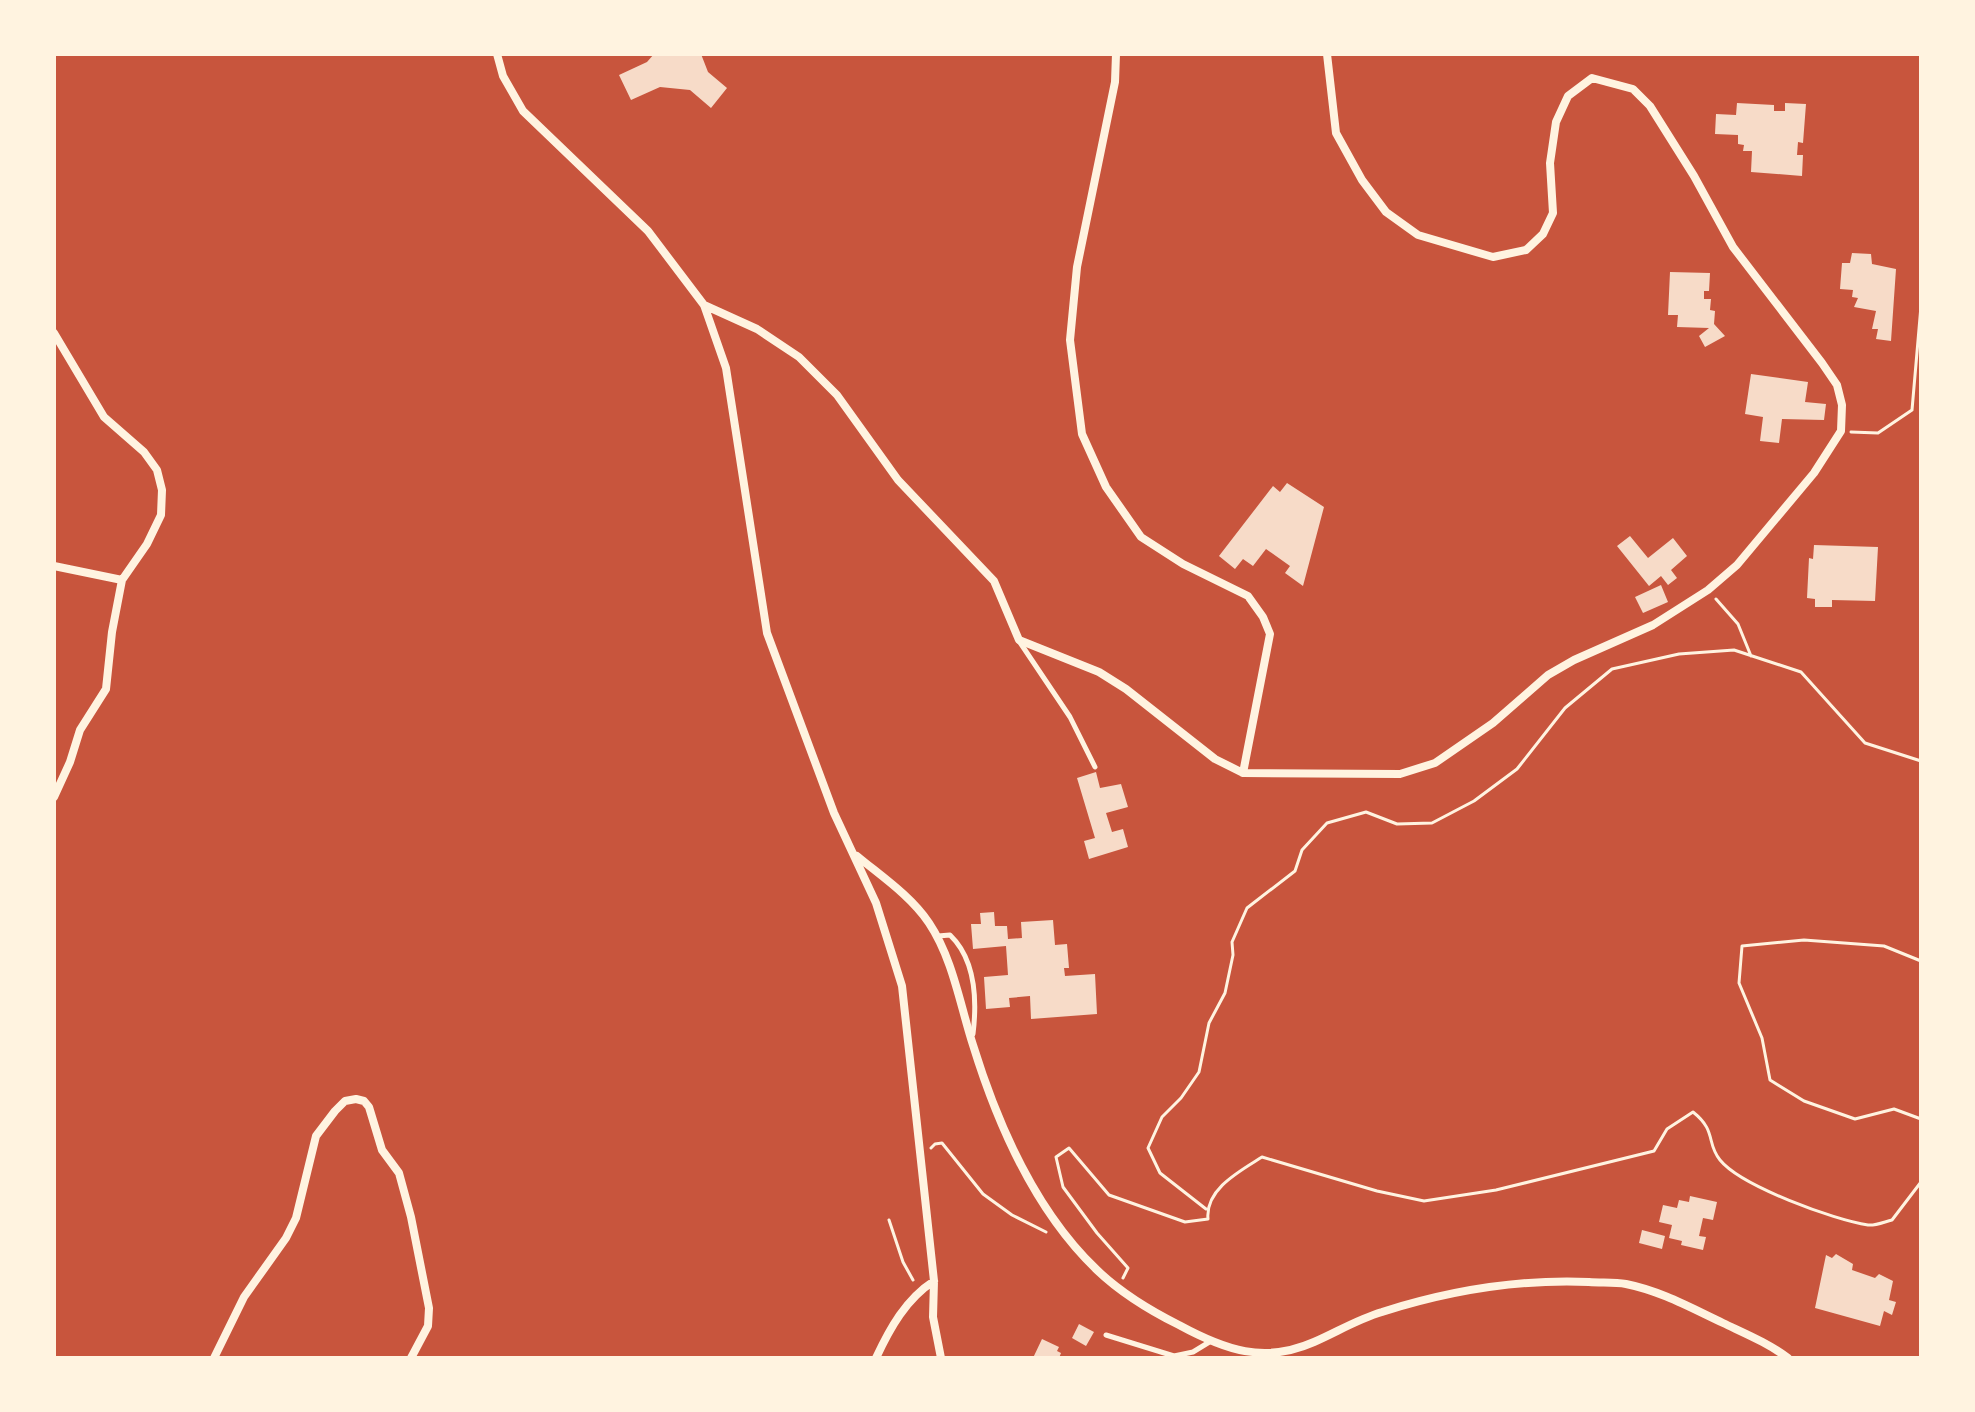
<svg xmlns="http://www.w3.org/2000/svg" width="1975" height="1412" font-family="'Sofia Sans Condensed',sans-serif">
	<style>
		.building { fill: #f7dbc8 }
		.lines { fill: none; stroke-linecap: round; stroke-linejoin: round }
		.path { stroke: #fff3e0; stroke-width: 3 }
		.service { stroke: #fff3e0; stroke-width: 5 }
		.minor { stroke: #fff3e0; stroke-width: 8 }
	</style>
	<rect width="100%" height="100%" fill="#c8553d"/>
	<path class="building" d="M654 54H701L708 72 727 88 711 108 690 90 660 87 631 100 619 75 647 62Z
		M1737 103 1774 105V111H1785V103L1806 104 1803 143 1798 142 1797 155H1803L1802 176 1751 172 1752 151H1743L1744 145 1738 144V135L1715 134 1716 114 1736 115Z
		M1852 253 1871 254 1872 264 1896 269 1891 341 1876 339 1878 329H1872L1876 311 1854 307 1858 298 1852 297 1853 290 1840 289 1842 263H1850Z
		M1670 272 1710 273 1709 291H1704V299H1711L1710 310 1715 311 1714 324 1725 336 1705 347 1699 336 1709 328 1677 327 1678 315H1668Z
		M1751 374 1808 382 1805 402 1826 404 1824 420 1782 419 1779 443 1760 441 1763 417 1745 414Z
		M1287 483 1324 507 1303 586 1285 573 1290 566 1266 549 1253 566 1243 559 1235 569 1219 556 1273 486 1280 492Z
		M1630 536 1648 558 1673 538 1687 556 1671 570 1677 578 1668 585 1661 576 1649 586 1617 546Z
		M1814 545 1878 547 1875 601 1832 600V607H1815V599L1807 598 1809 558 1813 559Z
		M1661 585 1668 602 1643 613 1635 597Z
		M1096 772 1100 788 1121 784 1128 807 1106 813 1112 832 1123 829 1128 847 1089 859 1084 841 1095 838 1077 778Z
		M994 912 995 926H1007L1008 939 1022 938 1021 922 1053 920 1055 945 1067 944 1069 968H1064L1065 976 1095 974 1097 1014 1031 1019 1030 996 1009 998 1010 1007 986 1009 984 977 1008 975 1006 946 973 949 971 924H981L980 913Z
		M1690 1196 1717 1202 1713 1220 1703 1218 1699 1236 1706 1237 1703 1250 1681 1245 1682 1241 1669 1238 1672 1225 1659 1222 1663 1205 1677 1208 1679 1200 1689 1202Z
		M1642 1230 1665 1236 1662 1249 1639 1243Z
		M1836 1254 1853 1264 1852 1270 1875 1278 1879 1274 1893 1281 1889 1300 1896 1302 1892 1315 1884 1311 1880 1326 1815 1308 1826 1255 1832 1258Z
		M1079 1324 1094 1332 1086 1346 1072 1338Z
		M1042 1339 1059 1347 1057 1351 1061 1353 1059 1358H1033Z"/>
	<g class="lines">
		<path class="path" d="M1851 432 1878 433 1912 410 1921 306
			M1716 599 1738 624 1751 656
			M1921 961 1884 946 1804 940 1742 946 1739 983 1762 1038 1770 1080 1804 1101 1855 1119 1894 1109 1921 1119
			M931 1148 935 1144 942 1143 983 1194 1012 1215 1046 1232
			M1206 1209 1160 1173 1148 1148 1162 1117 1181 1098 1199 1072 1209 1023 1225 993 1233 955 1232 942 1247 908 1295 871 1302 850 1327 823 1366 812 1397 824 1432 823 1474 801 1517 769 1565 708 1612 669 1679 654 1734 650 1801 672 1865 743 1921 761
			M889 1220 903 1262 913 1280
			M1123 1278 1128 1268 1097 1233 1063 1187 1056 1157 1069 1148 1109 1195 1185 1222 1208 1219C1205 1189 1240 1171 1262 1157L1377 1191 1424 1201 1496 1190 1654 1151 1667 1129 1693 1112C1717 1131 1706 1143 1720 1160 1741 1186 1834 1220 1868 1225 1875 1226 1884 1222 1892 1220L1921 1182"/>
		<path class="service" d="M1019 641 1070 717 1095 767
			M938 936 950 935C976 960 977 1001 973 1034
			M1106 1335 1174 1356 1193 1352 1211 1341"/>
		<path class="minor" d="M497 54 503 76 523 111 648 231 704 305 726 368 767 633 834 813 876 903 902 986 934 1281 933 1317 941 1358
			M1116 54 1115 82 1077 267 1070 340 1082 434 1106 487 1141 537 1183 564 1248 596 1263 617 1270 634 1243 773
			M704 305 757 329 799 357 837 395 898 480 994 581 1019 640 1099 672 1126 689 1215 759 1243 773 1400 774 1435 763 1493 723 1548 675 1574 660 1653 625 1708 590 1737 565 1814 473 1841 431 1842 405 1837 385 1822 363 1733 247 1694 176 1650 106 1633 89 1592 78 1568 96 1556 122 1550 163 1553 213 1543 234 1526 250 1493 257 1418 235 1386 212 1362 180 1336 133 1327 54
			M54 333 104 417 144 452 157 470 162 490 161 515 147 544 122 580 112 632 106 689 80 730 70 762 54 797
			M54 566 122 580
			M857 856C881 876 911 896 929 923 953 959 960 1005 973 1045 998 1126 1035 1211 1097 1270 1120 1292 1151 1311 1179 1325 1225 1350 1264 1364 1314 1342 1337 1332 1358 1319 1382 1312 1448 1291 1519 1279 1589 1282 1601 1283 1614 1282 1626 1284 1661 1291 1691 1308 1723 1323 1746 1334 1768 1343 1788 1358
			M214 1358 244 1297 286 1238 296 1218 316 1136 335 1111 345 1101 356 1099 364 1101 369 1107 382 1150 399 1173 411 1217 429 1308 428 1326 411 1358
			M876 1358C890 1328 906 1299 934 1281"/>
	</g>
	<rect width="1975" height="1412" fill="none" stroke="#fff3e0" stroke-width="112"/>
</svg>
